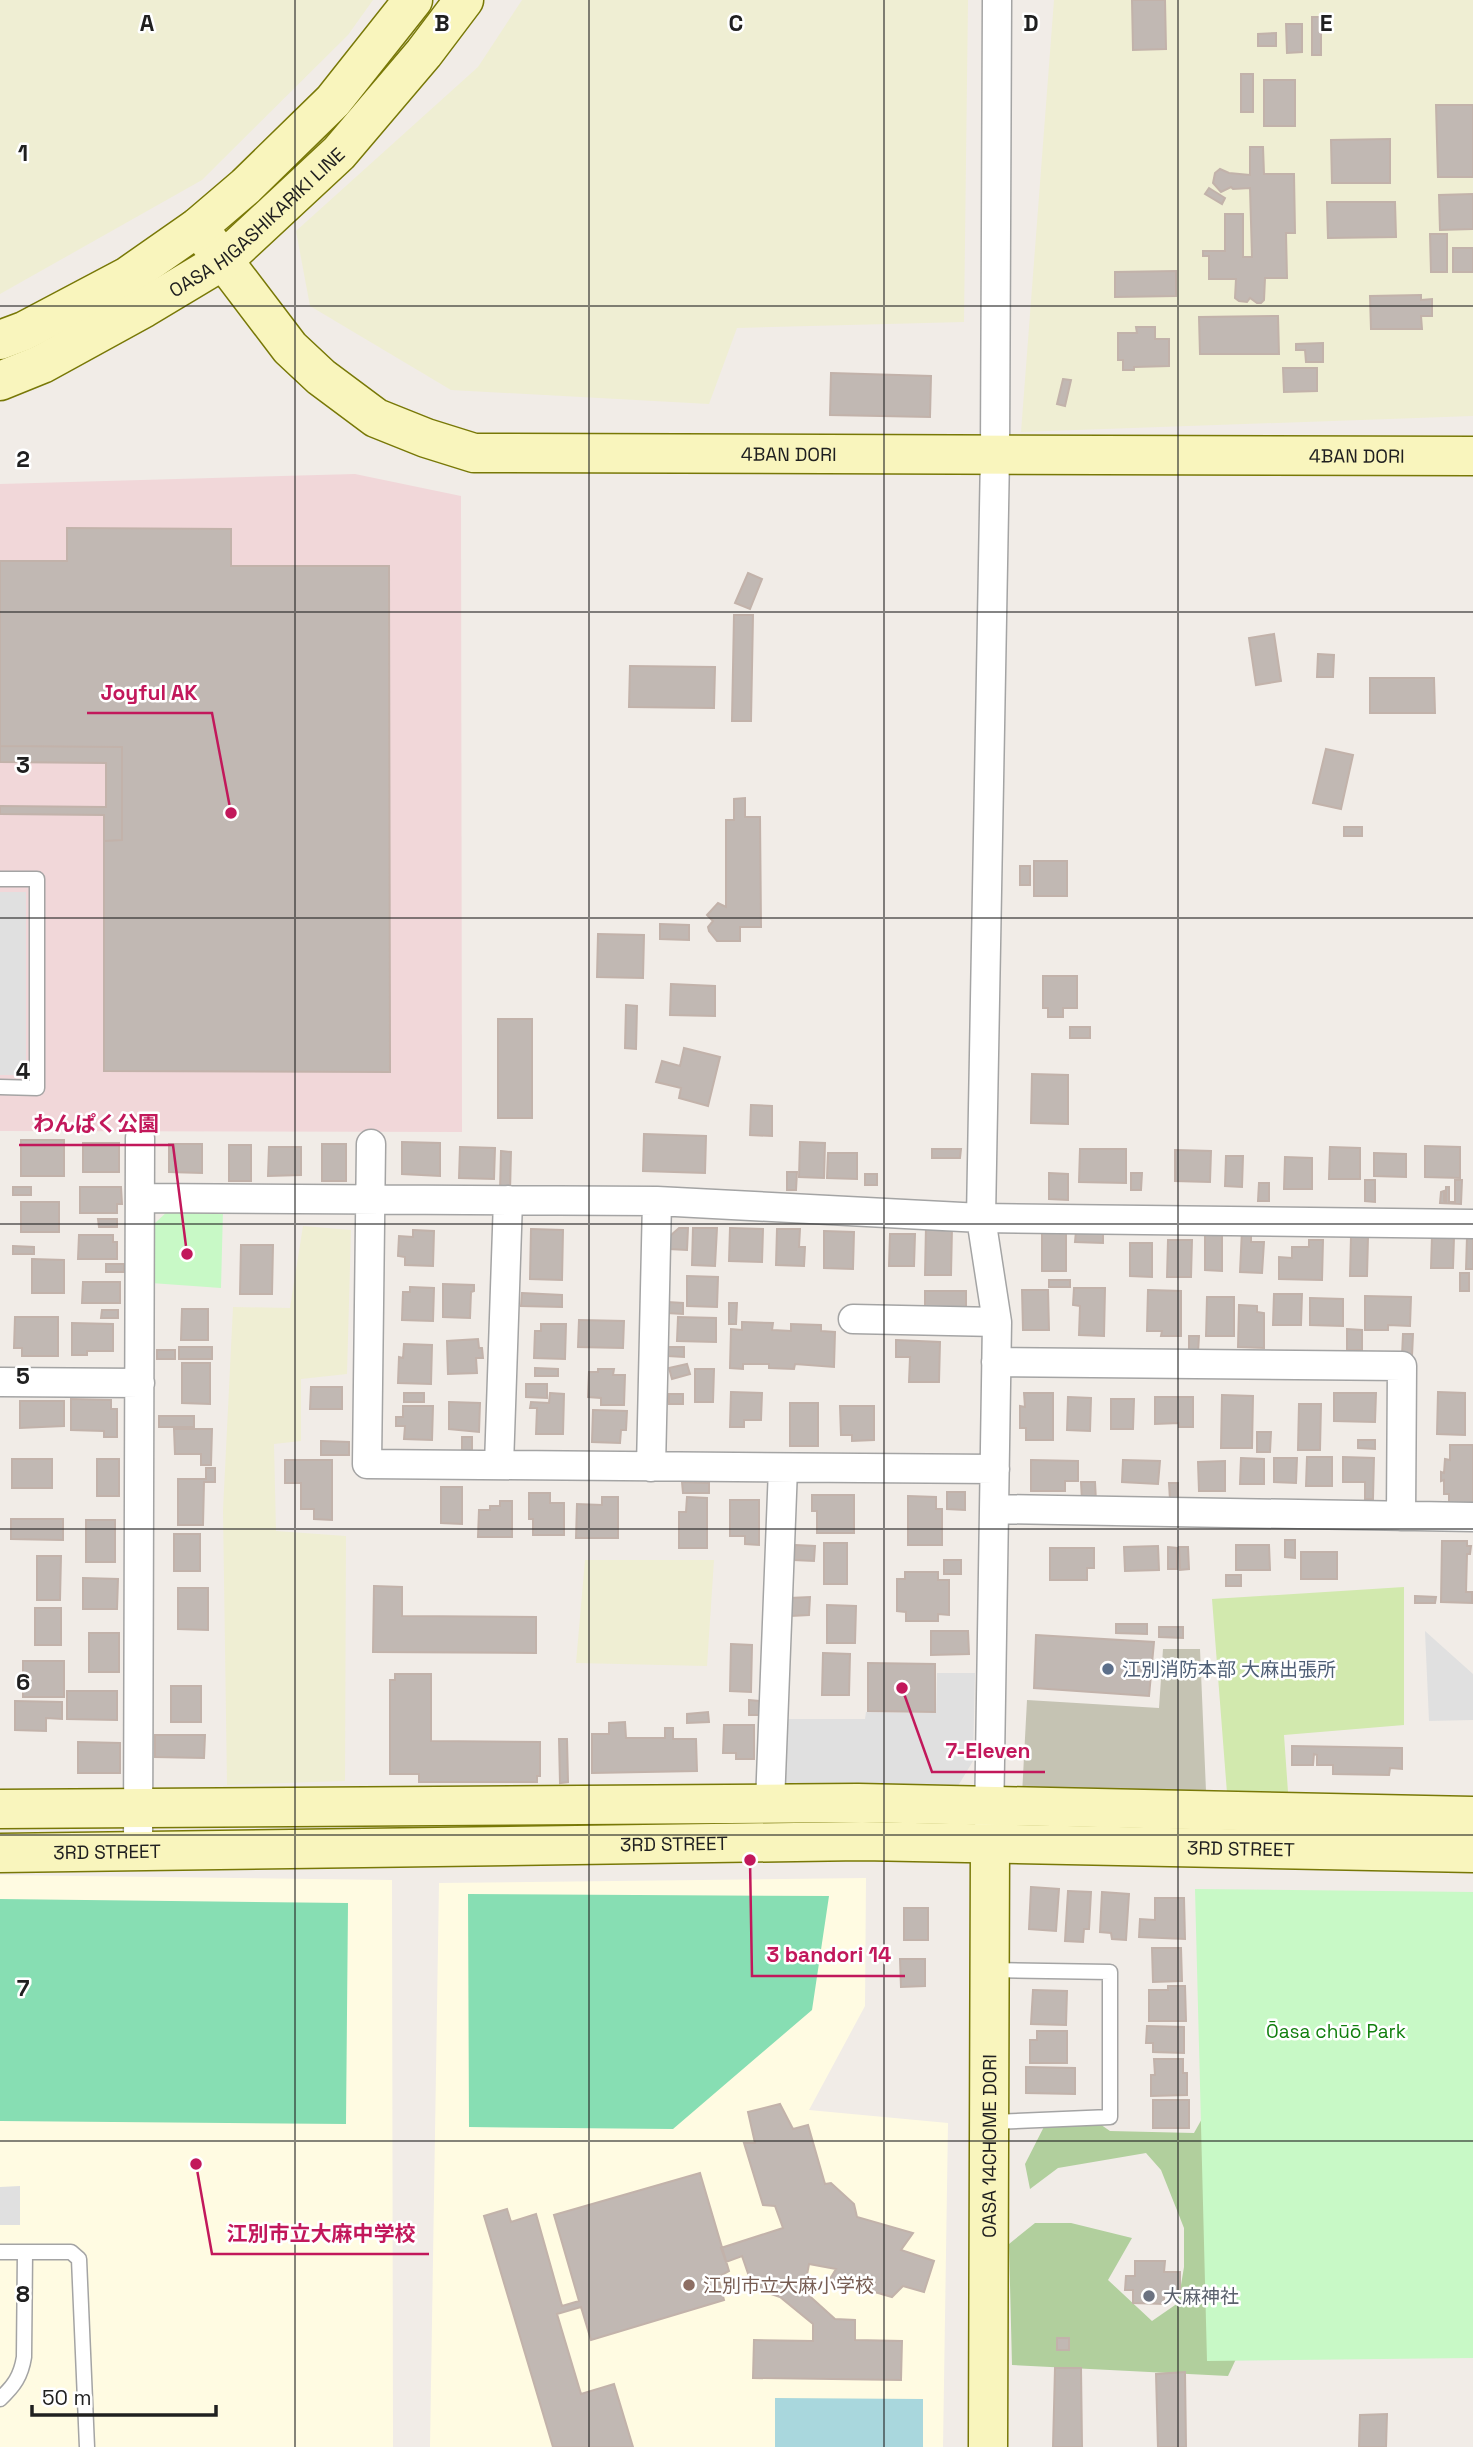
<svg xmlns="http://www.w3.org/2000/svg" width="1473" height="2447" font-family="'Space Grotesk','Noto Sans JP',sans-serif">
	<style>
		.commercial { fill: #f1d7d9 }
		.education { fill: #fffbe2 }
		.construction { fill: #c5c3b3 }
		.farmland { fill: #efeed3 }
		.grass { fill: #d2e9ae }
		.forest { fill: #b1cf9d }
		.park { fill: #c8f9c6 }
		.pitch { fill: #87deb3 }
		.parking { fill: #e0e0e0 }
		.water { fill: #a9d7dd }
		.building { fill: #c1b8b3; stroke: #c2b2aa; stroke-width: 2 }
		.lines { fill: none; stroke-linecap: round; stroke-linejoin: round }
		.lane-casing { stroke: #a4a4a4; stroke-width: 17 }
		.street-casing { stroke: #a4a4a4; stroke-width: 31 }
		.secondary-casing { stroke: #787807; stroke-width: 41 }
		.lane { stroke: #fff; stroke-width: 14 }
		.street { stroke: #fff; stroke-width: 28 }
		.secondary { stroke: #f9f5bd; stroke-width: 38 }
		.grid { fill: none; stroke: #202020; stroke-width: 2; stroke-opacity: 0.55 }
		.service-dot { fill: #5c6f8a; stroke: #fff; stroke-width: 2.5 }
		.education-dot { fill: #8d6e63; stroke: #fff; stroke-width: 2.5 }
		.worship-dot { fill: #6b7280; stroke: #fff; stroke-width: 2.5 }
		.labels { text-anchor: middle; stroke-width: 5; stroke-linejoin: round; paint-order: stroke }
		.street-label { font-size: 19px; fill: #202020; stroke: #fff }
		.service-label { font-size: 19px; fill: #4e5e75; stroke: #fff; text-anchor: start }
		.park-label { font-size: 19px; fill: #117f0e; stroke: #fff }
		.education-label { font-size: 19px; fill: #785e54; stroke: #fff; text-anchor: start }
		.worship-label { font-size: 19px; fill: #5b616d; stroke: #fff; text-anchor: start }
		.grid-label { font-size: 23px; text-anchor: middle; font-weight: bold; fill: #202020; stroke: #fff; stroke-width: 5; stroke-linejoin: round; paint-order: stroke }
		.leader { fill: none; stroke: #c2185b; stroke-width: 2.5 }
		.callout-dot { fill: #c2185b; stroke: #fff; stroke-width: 2.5 }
		.callout-label { font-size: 21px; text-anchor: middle; font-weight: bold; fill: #c2185b; stroke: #fff; stroke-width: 5; stroke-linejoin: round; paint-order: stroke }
	</style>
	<rect width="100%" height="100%" fill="#f1ece7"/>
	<path class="commercial" d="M355 474 461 496 462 1132 0 1131V484Z"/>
	<path class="education" d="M0 1875 392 1880 393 2447H0Z
		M866 1878 865 2006 809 2110 948 2123 943 2447H430L439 1883Z"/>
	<path class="construction" d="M1163 1649H1200L1206 1791 1022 1795 1027 1700 1159 1708Z"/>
	<path class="farmland" d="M0 0H373L348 35 202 180 0 294Z
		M522 0H968L964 322 737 328 709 404 451 390 310 306 296 231 478 67Z
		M1054 0H1473V416L1021 432Z
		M303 1226 351 1230 347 1374 301 1379V1441L274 1444 276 1531 346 1536 345 1781 227 1785 223 1510 233 1307 290 1308Z
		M585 1560H714L707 1666 576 1663Z"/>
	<path class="grass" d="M1404 1587V1725L1284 1735 1288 1792 1227 1793 1212 1599Z"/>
	<path class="forest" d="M1213 2099 1243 2344 1228 2376 1012 2365 1009 2244 1035 2223H1071L1132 2238 1108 2280 1152 2321 1178 2303 1184 2267V2228L1161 2170 1146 2153 1058 2168 1030 2189 1025 2164 1052 2111H1081L1110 2131 1194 2133Z"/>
	<path class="park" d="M170 1209 223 1210 221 1288 151 1283 153 1225Z
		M1195 1889 1473 1892V2358L1207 2361Z"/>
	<path class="pitch" d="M468 1894 829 1896 812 2010 673 2129 469 2127Z
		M0 1899 348 1903 346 2124 0 2121Z"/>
	<path class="parking" d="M0 892H26V1075H0Z
		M1425 1631 1473 1674V1720L1429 1721Z
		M937 1673H975L973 1761 958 1786 784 1784 785 1719H865L866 1712 936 1713Z
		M20 2186V2225H0V2187Z"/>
	<path class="water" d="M775 2398 923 2399V2447H775Z"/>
	<path class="building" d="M1132 0H1165L1166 49 1133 50Z
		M1312 17H1321V55H1312Z
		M1286 24H1302V52L1287 53Z
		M1276 33V46H1258V34Z
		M1241 74H1253V112H1241Z
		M1264 80H1295V126H1264Z
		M1436 105H1473V177H1438Z
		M1390 139V183H1332L1331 140Z
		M1250 147H1263L1264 174H1294L1295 233H1286L1287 278H1265L1264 300 1261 303H1257L1250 298 1247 302 1239 301 1235 298 1236 279H1209V256H1203V251H1225V214H1243V257H1252L1250 188 1233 189 1231 187 1221 192 1213 183 1215 173 1220 169 1229 173 1250 175Z
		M1209 188 1225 198 1222 204 1205 194Z
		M1473 194V229L1440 230 1439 195Z
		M1327 202H1395L1396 237 1328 238Z
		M1430 234H1447V272H1431Z
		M1453 248H1473V272H1453Z
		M1176 271V296L1115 297V272Z
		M1421 295V300L1432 299V316H1421L1422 329H1371L1370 296Z
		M1278 316 1279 354H1200L1199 317Z
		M1136 327H1155V339H1169V366L1134 367V370H1123V360H1118V333H1137Z
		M1323 343V362H1306L1305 350H1296V344Z
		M1283 368H1317V391L1284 392Z
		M831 373 931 376 930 417 830 415Z
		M1063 379 1071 380 1065 406 1057 404Z
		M67 528 231 529V566H389L390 1072 104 1071V841L122 840V747L0 746V561H67Z
		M748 573 762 579 750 609 735 603Z
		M734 615H753L751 721H732Z
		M1274 634 1281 681 1256 685 1249 638Z
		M1318 654 1334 655 1333 677H1317Z
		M630 666 715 667 714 708 629 707Z
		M1370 678H1434L1435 713H1370Z
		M0 746 122 747V840L104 841V815L0 814V806L106 807V763L0 762Z
		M1326 749 1353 755 1341 809 1313 803Z
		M745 798V817H760L761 927H740V941H717L709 931 708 927 713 921 707 915 718 903 726 907V820H734V799Z
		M1344 827H1362V836H1344Z
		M1034 861H1067V896H1034Z
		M1020 866H1030V885H1020Z
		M660 924 689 925V940L660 939Z
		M598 934 644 935 643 978 597 977Z
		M1043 976H1077V1008H1063V1017H1048V1008H1043Z
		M671 984 715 986V1016L670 1015Z
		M626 1005 637 1006 636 1049 625 1048Z
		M498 1019H532V1118H498Z
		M1070 1027H1090V1038H1070Z
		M684 1048 720 1057 708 1106 679 1098 681 1088 656 1082 662 1061 680 1066Z
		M1032 1074 1068 1075V1124L1031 1123Z
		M751 1105 772 1106V1136L750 1135Z
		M644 1134 706 1136 705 1173 643 1171Z
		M21 1140H64V1176H21Z
		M402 1142 440 1143V1176L402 1174Z
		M800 1142 825 1143 824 1178 799 1177Z
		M83 1143H119V1172H83Z
		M169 1144H202V1173L169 1172Z
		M322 1144H346V1181H322Z
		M229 1145H251V1181H229Z
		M1425 1146 1460 1147V1178L1425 1177Z
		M269 1147H301V1175L268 1176Z
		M460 1147 495 1148 494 1179 459 1178Z
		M1330 1147 1360 1148V1179H1329Z
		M932 1149H961L960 1158H932Z
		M1080 1149H1126V1183L1079 1182Z
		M1175 1150 1211 1151 1210 1182 1175 1181Z
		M501 1151 511 1152 510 1192H500Z
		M828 1153H857V1179L827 1178Z
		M1374 1153 1406 1154V1177L1374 1176Z
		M1226 1156H1243L1242 1187 1225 1186Z
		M1285 1157 1312 1158V1189H1284Z
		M787 1172H797L796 1190H787Z
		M1049 1173 1068 1174V1200L1049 1199Z
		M1131 1173H1142L1141 1190H1131Z
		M865 1174H877V1185H865Z
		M1365 1180H1375V1202L1365 1201Z
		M1455 1180H1462L1461 1204 1440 1203 1441 1192 1444 1191V1201L1446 1202V1187H1449V1202H1455Z
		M1259 1183H1269V1201H1258Z
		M13 1187H31V1195H13Z
		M80 1187H121L122 1204H117V1213H80Z
		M21 1202H59V1232H21Z
		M98 1219H117V1227H99Z
		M926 1226 952 1227 951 1275H925Z
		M679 1228H688L687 1250 669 1249 670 1236Z
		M693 1228H717L715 1266 692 1265Z
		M730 1228 763 1229 762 1262 729 1261Z
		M531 1229 563 1230 562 1280 530 1279Z
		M777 1229H800L799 1247H805L804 1266 776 1265Z
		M413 1230 434 1231 433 1266 405 1265V1257L398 1256 399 1236 413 1237Z
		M1042 1230H1066V1271H1042Z
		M1242 1230H1251V1242H1264L1262 1273 1240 1272Z
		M824 1231 854 1232 853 1269 824 1268Z
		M1076 1231H1103V1243L1075 1242Z
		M890 1234H915L914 1266H889Z
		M1205 1234H1222V1271L1205 1270Z
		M79 1235H113V1242H117V1259H78Z
		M1432 1236 1454 1237 1453 1268H1431Z
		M1351 1237H1368L1367 1276H1350Z
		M1467 1237H1473V1269H1466Z
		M1168 1240H1192L1191 1277H1167Z
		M1309 1240H1323L1322 1280 1279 1279V1257L1292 1258V1247H1309Z
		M1130 1243H1152V1277L1130 1276Z
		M241 1245H273L272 1294H240Z
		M13 1246 34 1247V1254H13Z
		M32 1259 64 1260V1293H32Z
		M106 1264H124V1272H106Z
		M1460 1273H1469V1291H1460Z
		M687 1276 718 1277 717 1307 687 1306Z
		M1049 1280H1070V1287H1049Z
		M83 1282H120V1303H82Z
		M443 1284 474 1285V1291L471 1292 470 1318 443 1317Z
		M410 1287 434 1288 433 1321 402 1320 403 1292H410Z
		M1074 1288H1105L1104 1336 1079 1335 1080 1306 1073 1305Z
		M1022 1290H1048L1049 1330H1023Z
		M1148 1290 1181 1291V1336H1161L1162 1331H1147Z
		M925 1291H966V1312L925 1311Z
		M522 1293 562 1295V1307L521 1306Z
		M1274 1294H1302L1301 1325H1273Z
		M1365 1296 1411 1297 1410 1326 1388 1325V1330H1365Z
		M1207 1297H1234V1336H1206Z
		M1310 1298 1343 1299V1326L1310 1325Z
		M667 1302 683 1303V1314L667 1313Z
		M729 1303H737L736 1324H729Z
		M1239 1305 1257 1306V1312L1264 1313V1348L1238 1347Z
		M182 1309H208V1340H181Z
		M102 1310H118V1318H101Z
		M15 1317H58V1356H22V1348H14Z
		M678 1317 716 1318V1342L677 1341Z
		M579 1320 624 1321 623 1348 578 1347Z
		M742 1322 773 1323 772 1330 791 1331V1324L821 1325V1331L835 1332 834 1367 795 1364 794 1369 769 1368V1364H743V1369L730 1368 731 1329 742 1330Z
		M72 1323 113 1324V1351H87V1355H72Z
		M541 1324H566L565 1359 534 1358 535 1331H541Z
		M1347 1329 1362 1330V1350H1347Z
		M1403 1334H1413L1412 1356H1402Z
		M1189 1336H1199L1198 1353H1189Z
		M478 1339 479 1348H482L483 1358H476L477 1373 448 1374 447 1341Z
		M896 1340 940 1342 939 1382H909L910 1357H896Z
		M404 1344 432 1345 431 1384 398 1383 399 1357 403 1358Z
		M179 1347H212V1359H179Z
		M668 1347H684V1357L668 1356Z
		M157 1350H175V1359H157Z
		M182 1363H210V1404L182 1403Z
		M687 1364 690 1374 672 1379 669 1368Z
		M535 1368 558 1369V1376H535Z
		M598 1369H614L613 1375H625L624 1405H601V1398L588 1397 589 1372H598Z
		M695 1369H714L713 1402H695Z
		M526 1384H547V1398L526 1397Z
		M311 1387H342V1409H310Z
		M731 1392 762 1393 761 1420H744V1427H730Z
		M1438 1392 1465 1393V1435L1437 1434Z
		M404 1393H424V1402H404Z
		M550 1393 564 1394 563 1434H536L537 1408H530L531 1402 549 1403Z
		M1024 1393H1053V1440H1026V1428H1020V1406L1025 1407Z
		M1334 1393H1376L1375 1422 1334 1421Z
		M669 1394H683V1404H669Z
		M1222 1395 1253 1396 1252 1448H1221Z
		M1068 1397 1091 1398 1090 1431 1067 1430Z
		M1155 1397H1193V1427H1179V1423L1155 1424Z
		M71 1399 111 1400V1409H117V1437H104V1431L71 1430Z
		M1111 1399H1134L1133 1429H1111Z
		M20 1401H64V1426L20 1428Z
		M449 1402 480 1403 479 1432 449 1429Z
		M790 1403H818V1446H790Z
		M1299 1404H1321L1320 1450H1298Z
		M403 1406H433L432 1440 404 1439 405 1426H396V1417H403Z
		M840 1406H874V1440L852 1441V1435H841Z
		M593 1410 627 1411 626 1430H621L620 1443 592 1442Z
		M159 1416H194V1427H159Z
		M174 1429H212L211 1465H201V1454H175Z
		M1257 1432H1271L1270 1452H1257Z
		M462 1437H472V1450H462Z
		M1358 1440H1375V1449L1358 1448Z
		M321 1441 349 1442V1455H321Z
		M1450 1445H1473V1504H1449V1494H1444V1480L1441 1481V1472L1444 1473 1445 1459 1450 1460Z
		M1307 1457H1332V1486H1306Z
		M1343 1457 1374 1458 1373 1499H1365V1482H1343Z
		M1241 1458 1264 1459V1484H1240Z
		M1274 1458H1297L1296 1483 1274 1482Z
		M12 1459H52V1488H12Z
		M97 1459H119V1496H97Z
		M285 1460H332V1520L314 1519V1509H301V1483H285Z
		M1031 1460 1078 1461V1481H1065V1491H1031Z
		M1123 1460 1160 1461 1158 1484 1122 1482Z
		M1225 1461V1491H1199L1198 1462Z
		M206 1468H215V1482H204L203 1525H178V1479H206Z
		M682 1482 709 1483V1493H683Z
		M1081 1482H1095L1096 1501H1082Z
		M1169 1483H1178V1500H1170Z
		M441 1487H462V1524L441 1523Z
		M947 1492H965V1510L947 1509Z
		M529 1493H550V1503H564V1535H533V1519H529Z
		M812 1495H854V1533H817V1511H812Z
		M908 1496 936 1497V1509H942V1545H908Z
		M602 1497H618V1538H576L577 1504 602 1505Z
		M687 1497 707 1498V1548H679V1512H686Z
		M730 1500H759V1545L745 1544V1536H730Z
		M500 1501H512V1537H478L479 1510H490V1506H500Z
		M11 1519H63V1540L11 1539Z
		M86 1520H115V1562H86Z
		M174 1534H200V1571H174Z
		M1285 1540H1295V1558L1285 1557Z
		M1442 1541H1467V1546H1471L1470 1554H1467L1466 1592H1472V1603L1441 1602Z
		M824 1543H847V1584H824Z
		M795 1545 815 1546 814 1561 794 1560Z
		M1236 1545H1269L1270 1570H1236Z
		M1158 1546 1159 1570 1125 1571 1124 1547Z
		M1168 1547 1177 1548V1569H1168Z
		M1179 1547H1188L1189 1569 1180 1570Z
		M1050 1548H1094V1568H1087V1580H1050Z
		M1301 1552H1337V1579H1301Z
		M37 1556H61L60 1600H37Z
		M944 1560H961V1574H944Z
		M905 1572H938V1580H949V1615L938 1614V1621H906V1612L897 1611V1579H905Z
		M1226 1575H1241V1586H1226Z
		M83 1578 118 1579 117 1609H83Z
		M374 1586 402 1587V1616L536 1617V1653L373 1652Z
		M178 1588H208V1630L178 1629Z
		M1415 1596 1436 1597 1435 1603H1415Z
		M810 1597 809 1615 791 1616 790 1598Z
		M827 1605 856 1606 855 1643H827Z
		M35 1608H61V1645H35Z
		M1116 1624H1147V1634L1116 1633Z
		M1159 1627H1183V1638L1159 1637Z
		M931 1631H968L969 1654 931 1655Z
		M89 1633H119V1672H89Z
		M1036 1635 1154 1642 1149 1696 1034 1688Z
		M731 1644 752 1645 751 1692 730 1691Z
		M823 1653 850 1654 849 1695H822Z
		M23 1661H64V1697H23Z
		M868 1663 935 1664V1712L868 1711Z
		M395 1674H431V1741L540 1742V1776H537V1782H419V1774H390V1680H395Z
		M171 1686H201V1722H171Z
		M67 1691H117V1720L67 1719Z
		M749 1700 759 1701V1715H749Z
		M15 1701 62 1702V1719L46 1718V1731L15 1730Z
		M708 1712 709 1722 687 1723V1714Z
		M625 1722 626 1738H665V1728H673V1739H696L697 1771 592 1773V1734H609V1723Z
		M724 1725H754V1759H736V1753H723Z
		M155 1735H205L204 1758 155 1757Z
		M559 1739H567L568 1782 560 1783Z
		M78 1742 120 1743V1773H78Z
		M1292 1746 1402 1748V1769L1390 1768 1389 1775 1333 1774V1765H1317V1755L1314 1754 1313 1765H1292Z
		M1031 1887 1059 1889 1056 1931 1029 1929Z
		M1068 1891 1091 1892 1089 1929H1084L1083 1942 1065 1941Z
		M1102 1892 1129 1894 1126 1940 1112 1939 1111 1933 1100 1932Z
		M1155 1898H1184L1185 1939 1139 1937 1140 1919 1155 1920Z
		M904 1908H928V1940H904Z
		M1152 1948H1181L1182 1981 1153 1982Z
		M900 1959H925V1986L901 1987Z
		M1168 1986H1185L1186 2021H1149V1990H1168Z
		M1033 1990 1067 1991 1066 2025 1031 2024Z
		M1147 2026 1184 2027V2053L1153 2052V2043H1146Z
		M1037 2031H1067V2063H1030V2040H1037Z
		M1154 2059H1183V2073H1187V2095L1151 2096V2075H1155Z
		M1026 2067 1075 2068V2094L1026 2093Z
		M1153 2100H1189V2128H1153Z
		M780 2104 793 2129 808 2125 825 2184 831 2183 854 2204 857 2217 913 2233 901 2250 934 2261 924 2292 903 2286 892 2297 830 2279 836 2269 809 2264 804 2291 835 2319 855 2320V2340L902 2341 901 2380 753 2378 754 2340 813 2341V2324L780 2297 753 2288 742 2256 726 2262 721 2248 783 2228 775 2206 763 2205 744 2143H755L748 2112Z
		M700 2173 729 2271 718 2277 724 2300 591 2340 581 2307 557 2314 581 2394 614 2384 633 2447H553L484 2216 507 2209 511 2222 536 2214 562 2306 579 2301 554 2215Z
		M1135 2261H1165L1164 2272H1180V2292H1164V2304L1133 2303V2290H1125L1126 2276H1135Z
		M1057 2338H1069V2350H1057Z
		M1055 2368H1081L1082 2447H1053Z
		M1185 2372 1186 2447H1158L1156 2374Z
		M1387 2414 1386 2447H1359L1360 2415Z"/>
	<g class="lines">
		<defs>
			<path id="lane" d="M0 879H37V1088L0 1087
				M991 1970 1110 1972V2117L992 2122
				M0 2252H71L79 2259 87 2447
				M0 2399C14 2386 21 2376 24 2357L25 2252"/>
			<path id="street" d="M371 1144 367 1464 995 1469
				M140 1198 657 1201 981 1218 1473 1224
				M853 1319 997 1322
				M996 1362 1402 1366 1401 1516
				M0 1382 140 1383
				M499 1465 508 1200
				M651 1467 657 1201
				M994 1509 1473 1517
				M770 1803 783 1468
				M989 1823 997 1322 981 1218 995 455 997 0
				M138 1851 140 1138"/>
			<g id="secondary">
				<path id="s1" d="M198 227 290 348 321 377 376 418 426 438 474 453 1473 456"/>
				<path d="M0 340 24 331 128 276 198 227 246 186 333 101 413 0"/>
				<path id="s2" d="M0 381 42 364 144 308 224 260 339 153 424 53 464 0"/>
				<path d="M0 1809 858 1803 1473 1816"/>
				<path id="s3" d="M0 1853 862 1841 1473 1853"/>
				<path id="s4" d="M988 2447 990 1844"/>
			</g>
		</defs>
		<use href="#lane" class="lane-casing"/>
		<use href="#street" class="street-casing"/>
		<use href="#secondary" class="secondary-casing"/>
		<use href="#lane" class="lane"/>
		<use href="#street" class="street"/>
		<use href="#secondary" class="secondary"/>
	</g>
	<path class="grid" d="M295 0V2447M589 0V2447M884 0V2447M1178 0V2447M0 306H1473M0 612H1473M0 918H1473M0 1224H1473M0 1529H1473M0 1835H1473M0 2141H1473"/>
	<circle class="service-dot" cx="1108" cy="1669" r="7"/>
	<circle class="education-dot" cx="689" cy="2285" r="7"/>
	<circle class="worship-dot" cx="1149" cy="2296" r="7"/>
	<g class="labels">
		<g class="street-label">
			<text dy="7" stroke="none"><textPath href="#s2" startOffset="304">OASA HIGASHIKARIKI LINE</textPath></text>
			<text dy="7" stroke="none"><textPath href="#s1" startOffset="682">4BAN DORI</textPath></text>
			<text dy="7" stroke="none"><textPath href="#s1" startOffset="1250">4BAN DORI</textPath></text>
			<text dy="7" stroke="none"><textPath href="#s3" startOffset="674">3RD STREET</textPath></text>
			<text dy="7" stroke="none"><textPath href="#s3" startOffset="1241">3RD STREET</textPath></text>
			<text dy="7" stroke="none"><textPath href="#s3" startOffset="107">3RD STREET</textPath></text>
			<text dy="7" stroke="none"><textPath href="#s4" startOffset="301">OASA 14CHOME DORI</textPath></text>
		</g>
		<g class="service-label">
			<text x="1122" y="1676">江別消防本部 大麻出張所</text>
		</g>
		<g class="park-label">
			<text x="1336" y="2038">Ōasa chūō Park</text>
		</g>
		<g class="education-label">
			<text x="703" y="2292">江別市立大麻小学校</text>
		</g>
		<g class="worship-label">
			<text x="1163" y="2303">大麻神社</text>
		</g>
	</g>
	<g class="grid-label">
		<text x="147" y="31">A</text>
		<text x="442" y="31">B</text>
		<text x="736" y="31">C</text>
		<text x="1031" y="31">D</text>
		<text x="1326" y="31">E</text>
		<text x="23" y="161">1</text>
		<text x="23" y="467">2</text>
		<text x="23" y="773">3</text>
		<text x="23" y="1079">4</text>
		<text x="23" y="1384">5</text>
		<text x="23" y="1690">6</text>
		<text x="23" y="1996">7</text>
		<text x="23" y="2302">8</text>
	</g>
	<path class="leader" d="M231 813L212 713H87M187 1254L173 1145H19M902 1688L932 1772H1045M750 1860L752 1976H905M196 2164L212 2254H429"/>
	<g class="callout-dot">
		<circle cx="231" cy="813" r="7"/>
		<circle cx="187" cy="1254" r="7"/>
		<circle cx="902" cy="1688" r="7"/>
		<circle cx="750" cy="1860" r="7"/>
		<circle cx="196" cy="2164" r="7"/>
	</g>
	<g class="callout-label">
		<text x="149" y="700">Joyful AK</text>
		<text x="96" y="1131">わんぱく公園</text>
		<text x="988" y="1758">7-Eleven</text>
		<text x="829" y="1962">3 bandori 14</text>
		<text x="321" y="2241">江別市立大麻中学校</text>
	</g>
	<path d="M32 2405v10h184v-10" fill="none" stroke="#202020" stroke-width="3.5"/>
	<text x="42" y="2405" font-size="21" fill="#202020" stroke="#ffffff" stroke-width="5" paint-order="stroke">50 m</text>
</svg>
